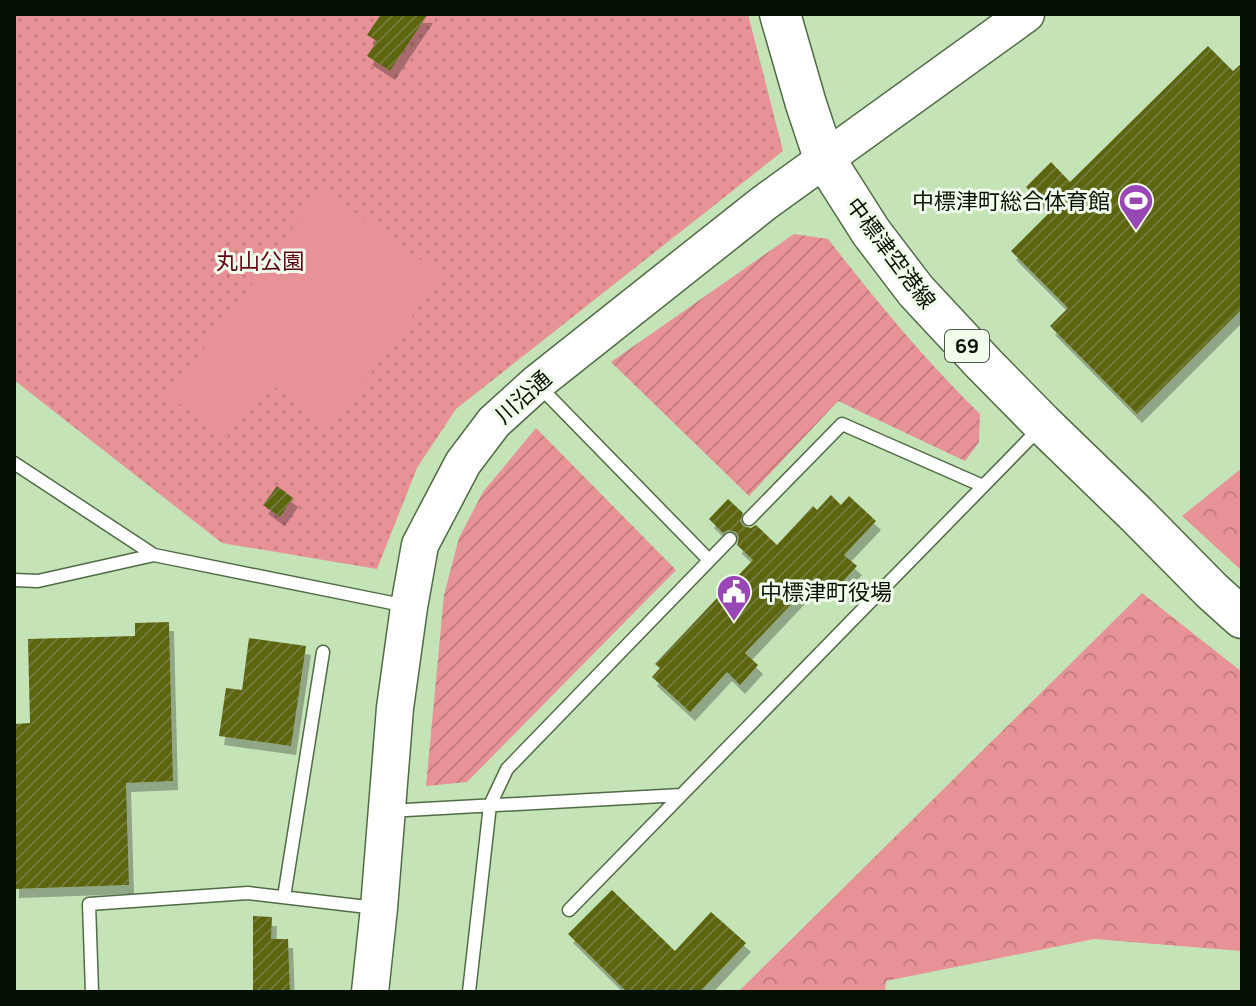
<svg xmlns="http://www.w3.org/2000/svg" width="1256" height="1006" font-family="Manrope,'Noto Sans JP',sans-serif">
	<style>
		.forest { fill: url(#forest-crowns) }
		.park { fill: url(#park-dots) }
		.garden { fill: url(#garden-furrows) }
		.pitch { fill: #e79297 }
		.building { fill: url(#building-hatch); filter: url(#shadow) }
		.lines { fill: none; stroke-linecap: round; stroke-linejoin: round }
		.lane-casing { stroke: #516c45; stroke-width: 15 }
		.secondary-casing { stroke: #516c45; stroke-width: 39 }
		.primary-casing { stroke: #516c45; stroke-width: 43 }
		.lane { stroke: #fff; stroke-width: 12 }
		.secondary { stroke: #fff; stroke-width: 36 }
		.primary { stroke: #fff; stroke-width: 40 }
		.labels { text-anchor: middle; stroke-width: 6; stroke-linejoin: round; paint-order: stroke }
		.shield { fill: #f1feec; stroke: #4c5749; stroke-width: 2 }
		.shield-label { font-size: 20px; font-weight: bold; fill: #061003 }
		.poi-label { font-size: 22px; fill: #061003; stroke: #f1feec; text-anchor: end }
		.street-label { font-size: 22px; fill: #061003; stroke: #f1feec }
		.park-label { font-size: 22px; fill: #620019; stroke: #f1feec }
	</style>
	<defs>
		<pattern id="forest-crowns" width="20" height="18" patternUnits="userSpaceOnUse" patternTransform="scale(2)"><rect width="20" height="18" fill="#e79297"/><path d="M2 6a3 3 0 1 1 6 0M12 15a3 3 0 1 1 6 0" fill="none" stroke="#c57d80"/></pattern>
		<pattern id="park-dots" width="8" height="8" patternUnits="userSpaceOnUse" patternTransform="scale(2)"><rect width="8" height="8" fill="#e79297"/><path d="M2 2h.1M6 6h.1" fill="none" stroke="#c57d80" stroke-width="1.8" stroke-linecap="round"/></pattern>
		<pattern id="garden-furrows" width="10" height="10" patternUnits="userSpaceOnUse" patternTransform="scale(2)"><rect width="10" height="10" fill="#e79297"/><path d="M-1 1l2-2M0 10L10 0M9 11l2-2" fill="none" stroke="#c57d80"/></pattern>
		<pattern id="building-hatch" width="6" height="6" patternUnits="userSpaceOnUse" patternTransform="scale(2)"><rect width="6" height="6" fill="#5c6511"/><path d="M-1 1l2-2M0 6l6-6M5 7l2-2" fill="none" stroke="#727a3a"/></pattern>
		<filter id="shadow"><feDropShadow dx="5" dy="9" stdDeviation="0" flood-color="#0004"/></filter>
	</defs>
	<rect width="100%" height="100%" fill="#c4e3b7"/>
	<path class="forest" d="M1242 468V571L1182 516Z
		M1142 593 1242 672V951L1094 939 886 981 885 992H738Z"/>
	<path class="park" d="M14 14H748L783 151 456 409 417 468 377 569 222 543 14 380Z"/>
	<path class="garden" d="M794 234 828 239C877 302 923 358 980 414L979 442 965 461 838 401 749 496 611 362Z
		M536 428 676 570 467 782 426 786 444 595 459 538 483 492Z"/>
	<path class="pitch" d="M322 188 442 276 331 427 268 382 226 438 169 396Z"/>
	<path class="building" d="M381 14H428L390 71 367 56 377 41 367 35Z
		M1208 46 1233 71 1242 63V309L1137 414 1050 326 1068 308 1011 251 1050 212 1026 187 1051 162 1070 182Z
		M277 486 293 498 280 517 263 505Z
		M831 495 841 505 849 496 876 521 844 555 857 566 832 593 816 578 745 653 758 665 740 685 727 672 690 712 652 677 660 668 655 664 753 560 737 545 739 537 736 532 728 530 723 533 709 519 728 499 743 513 740 521 743 526 751 528 756 525 777 545 813 506 817 510Z
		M169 622 173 781 126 783 129 885 14 889V724L30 723 28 639 135 636V623Z
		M249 638 306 646 291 746 219 736 226 688 242 690Z
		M612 890 675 951 711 912 746 943 700 992H627L568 934Z
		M253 916 272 917 271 939H288L290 992H253Z"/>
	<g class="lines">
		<defs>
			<path id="lane" d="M539 386 709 560
				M14 463 154 555
				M749 519 842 424 983 486
				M14 580 38 581 154 555 407 606
				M388 811 681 795
				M284 897 323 652
				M569 910 1038 430
				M92 992 89 904 248 893 376 908
				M469 992 490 805 507 769 730 539"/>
			<path id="secondary" d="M370 992 379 908 395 708 409 607 420 545 463 463 494 422 537 383 764 203 1026 14"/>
			<path id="primary" d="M780 14 806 104 824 158 871 232 916 291 984 364 1043 424 1137 515 1212 591 1242 618"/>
		</defs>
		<use href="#lane" class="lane-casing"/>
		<use href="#secondary" class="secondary-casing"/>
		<use href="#primary" class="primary-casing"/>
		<use href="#lane" class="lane"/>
		<use href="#secondary" class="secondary"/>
		<use href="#primary" class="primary"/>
	</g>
	<defs>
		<symbol id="stadium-pin" viewBox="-11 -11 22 30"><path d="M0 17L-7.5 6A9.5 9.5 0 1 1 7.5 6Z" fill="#9947b6" stroke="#f1feec"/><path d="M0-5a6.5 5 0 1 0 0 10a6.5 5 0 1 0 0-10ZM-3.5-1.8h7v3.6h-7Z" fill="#fff"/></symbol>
		<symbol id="civic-pin" viewBox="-11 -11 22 30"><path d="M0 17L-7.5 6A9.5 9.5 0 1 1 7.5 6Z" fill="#9947b6" stroke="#f1feec"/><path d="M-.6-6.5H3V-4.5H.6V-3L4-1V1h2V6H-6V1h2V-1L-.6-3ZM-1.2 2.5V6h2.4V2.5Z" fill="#fff"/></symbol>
	</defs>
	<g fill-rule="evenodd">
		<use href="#stadium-pin" x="1116" y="181" width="40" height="54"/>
		<use href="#civic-pin" x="714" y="572" width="40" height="54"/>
	</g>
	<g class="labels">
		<rect class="shield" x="945" y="330" width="44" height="32" rx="6"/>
		<g class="shield-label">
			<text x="967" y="353">69</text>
		</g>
		<g class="poi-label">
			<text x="1110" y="209">中標津町総合体育館</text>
			<text x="760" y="600" text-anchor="start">中標津町役場</text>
		</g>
		<g class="street-label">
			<text transform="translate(891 253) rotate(53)" y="8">中標津空港線</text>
			<text transform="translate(523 397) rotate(-42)" y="8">川沿通</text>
		</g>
		<g class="park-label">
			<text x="260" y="269">丸山公園</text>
		</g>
	</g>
	<rect width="1256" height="1006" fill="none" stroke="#061003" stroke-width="32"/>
</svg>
